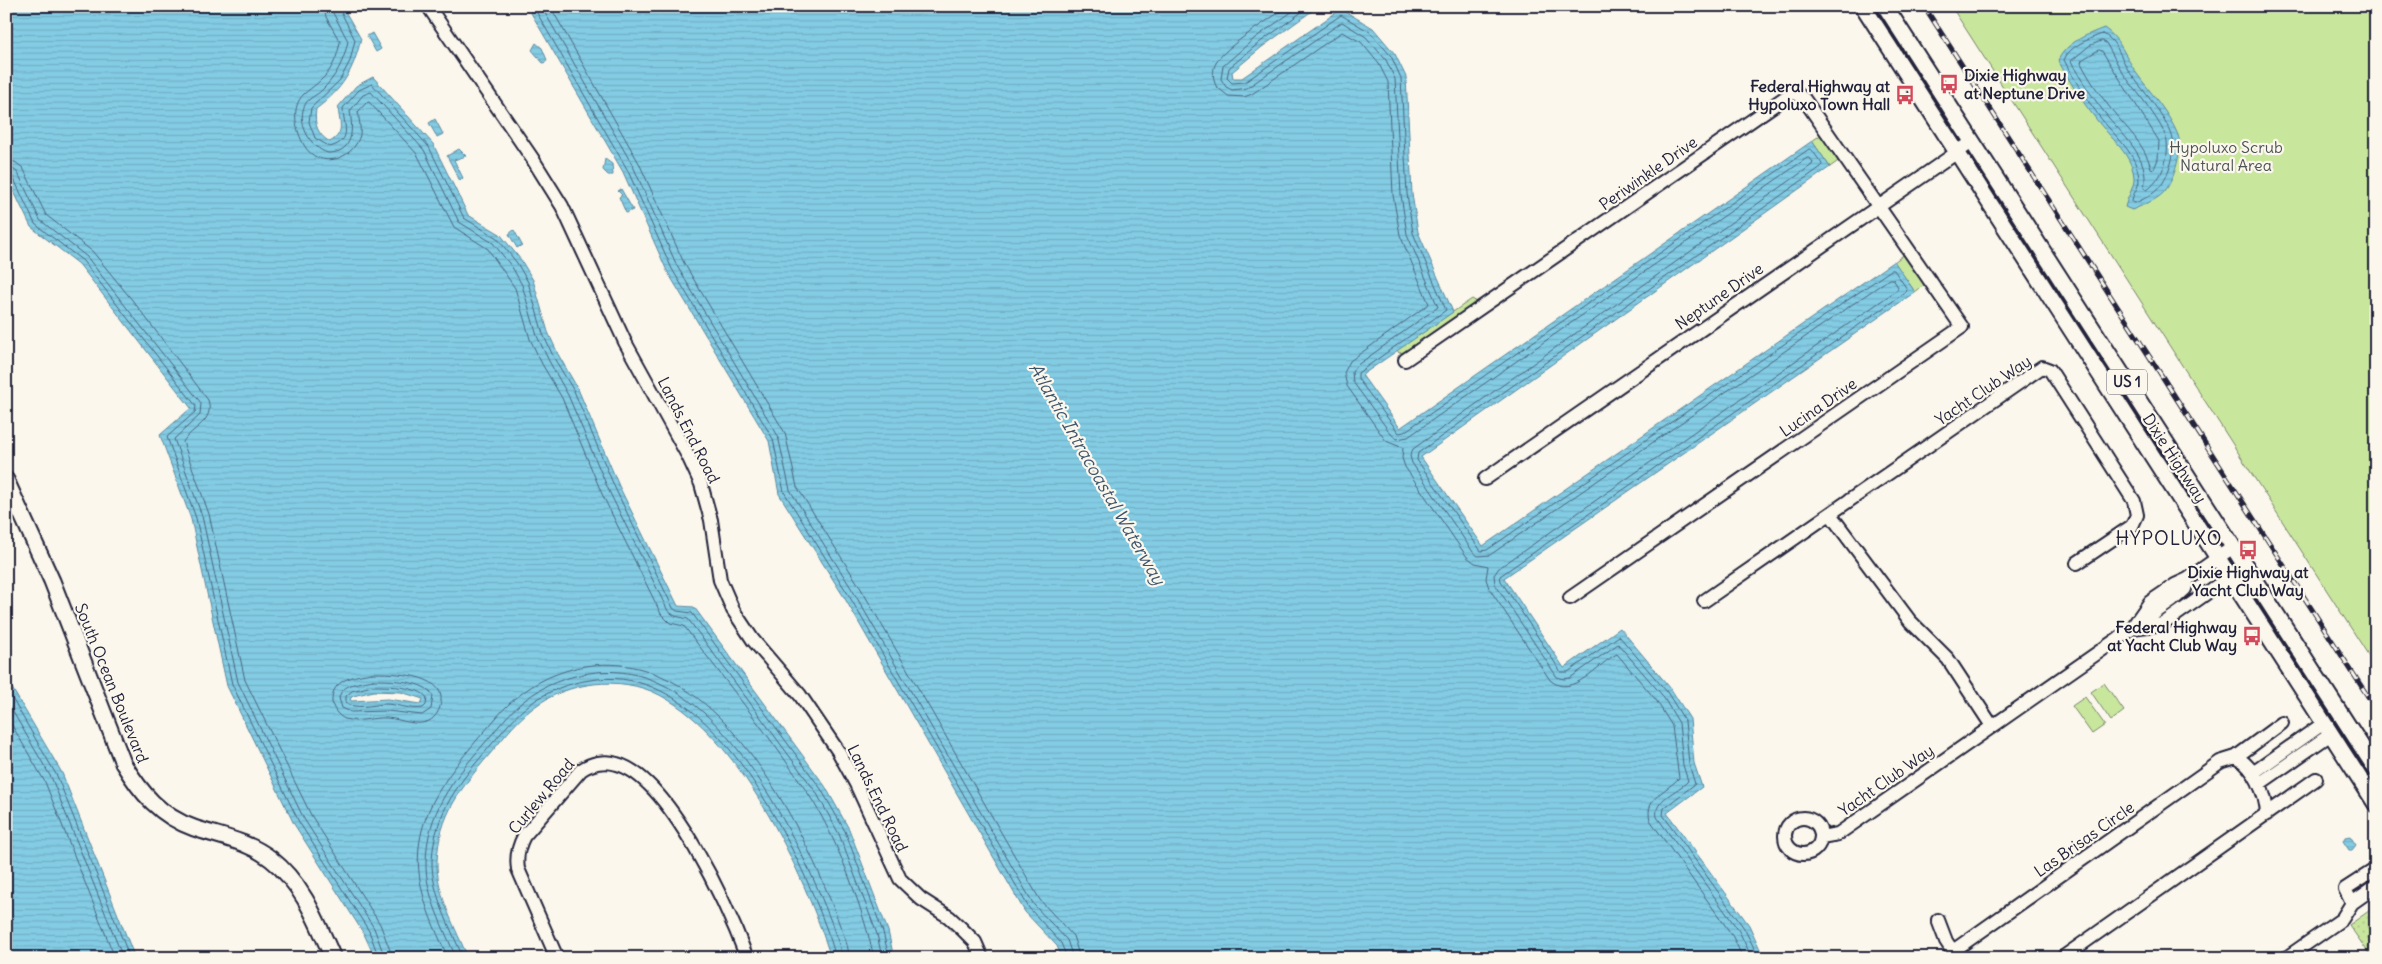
<svg xmlns="http://www.w3.org/2000/svg" width="2382" height="964" font-family="Delius,sans-serif">
	<style>
		.grass { fill: #c9e69d; stroke: #76846c }
		.park { fill: url(#park-dots); stroke: #76846c }
		.water { fill: url(#water-rules); stroke: #5c88a0; fill-rule: evenodd }
		.lines { fill: none; stroke-linecap: round; stroke-linejoin: round }
		.shore { stroke: #49667f; stroke-width: 1 }
		.minor-casing { stroke: #22223b; stroke-width: 16 }
		.major-casing { stroke: #22223b; stroke-width: 19 }
		.minor { stroke: #fbf7ec; stroke-width: 12 }
		.major { stroke: #fbf7ec; stroke-width: 15 }
		.rail-casing { stroke: #22223b; stroke-width: 5 }
		.rail { stroke: #fbf7ec; stroke-width: 3; stroke-dasharray: 9; stroke-linecap: butt }
		.labels { text-anchor: middle; stroke-width: 4.5; stroke-linejoin: round; paint-order: stroke }
		.shield { fill: #fbf7ec; stroke: #636270; stroke-width: 1 }
		.shield-label { font-size: 15px; font-weight: bold; fill: #22223b }
		.poi-label { font-size: 16px; font-weight: bold; fill: #22223b; stroke: #fbf7ec; text-anchor: end }
		.park-label { font-size: 16px; fill: #4c5354; stroke: #fbf7ec }
		.street-label { font-size: 16px; fill: #22223b; stroke: #fbf7ec }
		.water-label { font-size: 18px; font-style: italic; fill: #3f556e; stroke: #fbf7ec }
		.quarter-label { font-size: 19px; letter-spacing: 1px; fill: #22223b; stroke: #fbf7ec }
	</style>
	<defs>
		<pattern id="park-dots" width="8" height="8" patternUnits="userSpaceOnUse" patternTransform="scale(1.25)"><rect width="8" height="8" fill="#c9e69d"/><path d="M2 2h.1M6 6h.1" fill="none" stroke="#acc588" stroke-width="1.8" stroke-linecap="round"/></pattern>
		<pattern id="water-rules" width="6" height="5" patternUnits="userSpaceOnUse" patternTransform="scale(1.25)"><rect width="6" height="5" fill="#83cce4"/><path d="M0 2.5h6" fill="none" stroke="#71afc4"/></pattern>
	</defs>
	<rect width="100%" height="100%" fill="#fbf7ec"/>
	<filter id="ink" filterUnits="userSpaceOnUse"><feTurbulence type="fractalNoise" baseFrequency=".02" numOctaves="2"/><feDisplacementMap in="SourceGraphic" scale="10" xChannelSelector="R" yChannelSelector="G"/><feConvolveMatrix kernelMatrix="1 2 1 2 8 2 1 2 1" color-interpolation-filters="sRGB"/></filter>
	<g filter="url(#ink)">
		<path class="grass" d="M1951 6H2376V667Z
			M1822 134 1841 159 1830 167 1812 141Z
			M1906 253 1927 283 1915 292 1894 262Z
			M1472 299 1479 303 1409 351 1399 353 1397 350Z
			M2104 683 2124 711 2111 721 2091 692Z
			M2085 697 2105 725 2092 734 2072 706Z"/>
		<path class="park" d="M2376 906V958H2372L2349 925Z"/>
		<path class="water" d="M6 6H342L361 39C353 71 343 89 316 109 314 124 317 134 330 142 346 132 339 123 338 107L356 86 373 77 433 144 468 215 500 234 521 260 533 280 548 332 559 356 578 389 619 486 678 606 694 607 825 786 849 829 888 931 894 958H831C804 873 738 728 651 691 611 675 559 684 527 713 513 725 501 741 489 755 461 788 439 815 437 861 436 894 456 929 468 958H375L364 934 294 824 227 686 191 519 160 435 191 408 79 264 31 227 6 175ZM374 691 401 692 423 699 421 704 388 699 351 701 350 699 353 696Z
			M527 6H1319L1262 47 1232 72 1233 78H1242L1341 9 1373 28 1395 54 1406 77 1412 194 1418 232 1453 312 1362 375 1400 428 1812 141 1830 167 1421 457 1483 546 1894 261 1915 292 1504 578 1564 668 1620 628 1671 689 1690 719 1694 763 1702 787 1667 813 1749 925 1764 958H1062L1057 946 1025 912 844 597 779 494 769 441 667 271 623 172Z
			M2104 28C2120 38 2126 58 2137 74 2151 93 2169 113 2178 135 2183 149 2175 176 2167 188 2161 199 2143 205 2132 210L2125 207C2127 198 2133 189 2134 181 2135 156 2109 137 2096 119 2081 100 2069 81 2058 60 2067 42 2086 35 2104 28Z
			M372 33 381 49 376 52 367 36Z
			M536 43 542 48 547 60 546 62 543 63 532 50Z
			M435 119 443 134 437 137 429 123Z
			M459 149 466 156 454 160 463 178 460 181 447 156Z
			M605 159 612 164 613 175H608L603 170Z
			M621 189 633 210 626 213 619 197 622 195 618 191Z
			M514 230 522 245 517 248 509 234Z
			M6 678 62 773 135 958H6Z
			M2350 836 2356 845 2352 850H2349L2343 841 2345 837Z"/>
		<g class="lines">
			<path class="shore" d="M324 6 326 17 340 42C338 53 335 62 329 71 322 81 312 87 304 94 290 107 296 131 304 145 318 170 353 161 360 135 361 128 359 119 358 112L366 103 369 102 417 154 454 227 488 249 515 288 530 339 542 364 562 398 602 494 661 614 670 623 684 626C726 682 771 737 809 795 837 838 863 908 874 958
				M332 6 333 13 348 41C344 61 336 77 321 91 317 95 309 98 306 103 295 121 310 148 328 153 354 153 353 129 350 111L363 95 371 92 424 150 459 222 493 243 512 267 522 285 537 336 549 361 568 395 609 491 668 611 675 616 688 619 816 792 839 834 877 934 882 958
				M338 6 355 40 350 61 340 80 311 108 309 122 315 138 330 147C354 140 343 125 343 108L359 90 372 84 429 147 464 218 497 238 517 263 528 282 543 334 554 358 574 391 615 488 673 608 677 611 692 613 821 789 845 831 883 932 889 958
				M533 6 627 169 672 269 773 439 784 492 848 594 1029 908 1061 943 1067 958
				M541 6 633 166 677 266 778 436 790 490 853 591 1034 905 1067 940 1073 958
				M550 6 639 163 684 263 785 433 797 487 860 587 1040 900 1073 936 1080 958
				M1288 6C1271 19 1225 46 1216 63 1212 70 1213 79 1216 86L1228 96 1244 97 1252 94 1342 32 1361 42 1379 64 1388 82 1393 195 1400 235 1429 304 1350 361 1344 373 1347 386 1386 441 1403 448 1402 458 1405 467 1467 557 1475 563 1488 566 1486 579 1489 588 1550 680C1572 700 1598 663 1617 654L1656 700 1672 726 1679 778C1667 791 1644 798 1650 820L1732 935 1743 958
				M1300 6 1255 38 1223 66 1221 79 1226 87 1232 90 1247 88 1342 22 1366 37 1386 60 1395 79 1401 195 1407 234 1438 307 1356 366 1352 372 1353 382 1391 434 1397 439 1408 437 1807 158H1810L1813 162 1812 165 1413 449 1410 456 1412 463 1473 552 1478 556 1490 555 1889 279H1893L1898 287 1897 290 1499 568 1494 575 1495 584 1557 677 1564 679 1570 678 1618 644 1662 695 1679 723 1683 765 1688 781C1678 792 1653 799 1657 817L1739 931 1752 958
				M1310 6 1259 43 1229 68 1227 78 1232 83 1245 82 1341 15 1370 32 1391 56 1401 78 1407 194 1413 233 1446 310 1358 373V379L1399 433 1404 432 1809 149 1812 150 1822 164 1821 167 1418 453 1417 460 1481 551 1487 550 1891 270H1894L1907 289 1906 292 1500 576 1501 581 1561 672H1568L1619 636 1667 692 1685 721 1689 764 1695 784 1664 808 1663 815 1744 928 1759 958
				M2102 34C2116 38 2121 58 2128 70 2139 86 2171 122 2173 140 2175 150 2172 161 2169 170 2162 189 2153 195 2135 203L2132 202C2132 194 2139 188 2139 180 2138 153 2114 136 2099 116 2086 98 2074 80 2064 60 2069 46 2089 39 2102 34Z
				M2102 41 2106 43C2112 53 2117 64 2123 73 2134 89 2165 125 2167 142 2169 160 2161 180 2147 190L2144 188C2151 157 2121 134 2104 112 2092 96 2080 79 2071 61L2089 46Z
				M2099 50 2102 51 2159 141 2158 159 2154 169 2151 168C2145 144 2126 128 2111 109 2100 95 2089 79 2081 63L2082 60Z
				M6 160 15 162 23 168 46 215 93 252 137 306 208 400C215 422 192 427 183 442L209 514 245 680 311 815 380 924 393 958
				M6 168 13 169 18 173 40 220 87 257 201 403 200 415 174 439 202 516 238 682 304 819 374 928 385 958
				M6 174 13 177 35 224 83 261 196 406 195 412 167 437 196 518 232 684 299 822 369 931 379 958
				M372 673C391 673 445 673 441 702 440 710 436 717 429 721 416 727 401 719 387 718 374 717 358 723 345 719 338 716 333 709 332 702 331 679 354 676 372 673Z
				M373 680C389 680 426 680 433 696L431 709 422 715 387 711 351 712 342 708 339 698C342 683 360 683 373 680Z
				M373 686C386 686 420 686 427 698L426 705 423 708C410 710 397 704 384 704 374 705 353 710 346 702V696L352 691Z
				M6 688 57 776 130 958
				M6 700 52 779 123 958
				M6 715 45 782 115 958
				M448 958C439 937 428 916 423 894 405 826 442 781 483 733 494 721 504 707 516 698 536 681 559 671 585 666 685 650 753 747 795 824 812 856 827 889 839 923 843 934 849 946 849 958
				M456 958C444 928 425 895 426 862 427 812 452 781 483 745 496 730 509 712 525 700 544 685 566 677 589 673 682 658 748 754 786 825 804 857 819 890 832 924 835 935 841 946 842 958
				M463 958C451 928 431 893 432 860 435 810 460 782 491 745 503 731 515 715 530 704 548 691 568 683 590 680 680 665 744 760 781 828 798 860 813 892 825 925 829 936 834 947 835 958"/>
			<defs>
				<path id="minor" d="M428 6 532 158 562 206 625 342 688 456 701 484 711 520 720 580 733 610 753 640 800 695 838 751 856 784 900 879 921 899 949 917 962 929 975 942 982 958
					M1405 360 1790 94 1796 93 1804 99 1962 327 1570 598
					M1485 479 1972 142
					M1830 514 1910 621 1948 659 1992 726
					M1704 601 2042 367 2050 370 2134 501 2137 515 2132 526 2077 563
					M2136 622 2150 602 2175 585 2188 579 2233 547
					M2132 628 2163 624 2245 566
					M2236 757C2255 767 2266 794 2267 814
					M2253 773 2324 723
					M2259 784 2331 734
					M1785 836a18 18 0 1 1 36 0a18 18 0 1 1-36 0Z
					M1821 837 1838 834 2172 601 2185 589 2188 579
					M2352 903 2345 889 2376 869
					M1938 920 1946 941 1957 958
					M1953 951 2220 762 2236 757 2282 723
					M557 958 518 869C516 857 518 847 524 836L581 770C591 763 605 760 617 764 670 778 729 910 747 958
					M2062 958 2316 779
					M2286 958 2342 919 2352 903 2376 886"/>
				<path id="major" d="M1863 6 2376 804
					M1885 6 2376 769
					M6 480 52 581 123 763C141 793 160 816 194 828 221 837 248 841 271 859 303 884 317 922 333 958"/>
			</defs>
			<use href="#minor" class="minor-casing"/>
			<use href="#major" class="major-casing"/>
			<use href="#minor" class="minor"/>
			<use href="#major" class="major"/>
			<defs>
				<path id="rail" d="M1924 6 2376 709"/>
			</defs>
			<use href="#rail" class="rail-casing"/>
			<use href="#rail" class="rail"/>
		</g>
	</g>
	<defs>
		<symbol id="bus-bare" viewBox="-9 -9 18 18"><path d="M-5-6H5V4H4V6H2V4H-2V6H-4V4H-5ZM-3.5-4V0h7V-4ZM-3.5 1.2v1.5H-2V1.2ZM2 1.2v1.5H3.5V1.2Z" fill="#d1495b" stroke="#fbf7ec" stroke-width="2.5" paint-order="stroke"/></symbol>
	</defs>
	<g fill-rule="evenodd">
		<use href="#bus-bare" x="1935" y="70" width="28" height="28"/>
		<use href="#bus-bare" x="1891" y="81" width="28" height="28"/>
		<use href="#bus-bare" x="2234" y="536" width="28" height="28"/>
		<use href="#bus-bare" x="2238" y="622" width="28" height="28"/>
	</g>
	<g class="labels">
		<rect class="shield" x="2107" y="369.5" width="40" height="25" rx="4"/>
		<g class="shield-label">
			<text x="2127" y="387">US 1</text>
		</g>
		<g class="poi-label">
			<text x="1964" y="81" text-anchor="start">Dixie Highway<tspan x="1964" dy="18">at Neptune Drive</tspan></text>
			<text x="1890" y="92">Federal Highway at<tspan x="1890" dy="18">Hypoluxo Town Hall</tspan></text>
			<text x="2248" y="578" text-anchor="middle">Dixie Highway at<tspan x="2248" dy="18">Yacht Club Way</tspan></text>
			<text x="2237" y="633">Federal Highway<tspan x="2237" dy="18">at Yacht Club Way</tspan></text>
		</g>
		<g class="park-label">
			<text x="2226" y="153">Hypoluxo Scrub<tspan x="2226" dy="18">Natural Area</tspan></text>
		</g>
		<g class="street-label">
			<text transform="translate(1648 173) rotate(-35)" y="6">Periwinkle Drive</text>
			<text transform="translate(1719 296) rotate(-35)" y="6">Neptune Drive</text>
			<text transform="translate(1983 390) rotate(-34)" y="6">Yacht Club Way</text>
			<text transform="translate(1818 407) rotate(-35)" y="6">Lucina Drive</text>
			<text transform="translate(689 430) rotate(63)" y="6">Lands End Road</text>
			<text transform="translate(2175 458) rotate(57)" y="6">Dixie Highway</text>
			<text transform="translate(112 683) rotate(68)" y="6">South Ocean Boulevard</text>
			<text transform="translate(1886 780) rotate(-35)" y="6">Yacht Club Way</text>
			<text transform="translate(541 796) rotate(-50)" y="6">Curlew Road</text>
			<text transform="translate(878 798) rotate(64)" y="6">Lands End Road</text>
			<text transform="translate(2084 839) rotate(-35)" y="6">Las Brisas Circle</text>
		</g>
		<g class="water-label">
			<text transform="translate(1097 474) rotate(60)" y="6">Atlantic Intracoastal Waterway</text>
		</g>
		<g class="quarter-label">
			<text x="2169" y="545">HYPOLUXO</text>
		</g>
	</g>
	<rect width="2382" height="964" fill="none" stroke="#fbf7ec" stroke-width="25"/>
	<rect x="12" y="12" width="2357" height="939" fill="none" stroke="#22223b" stroke-width="2" filter="url(#ink)"/>
</svg>
